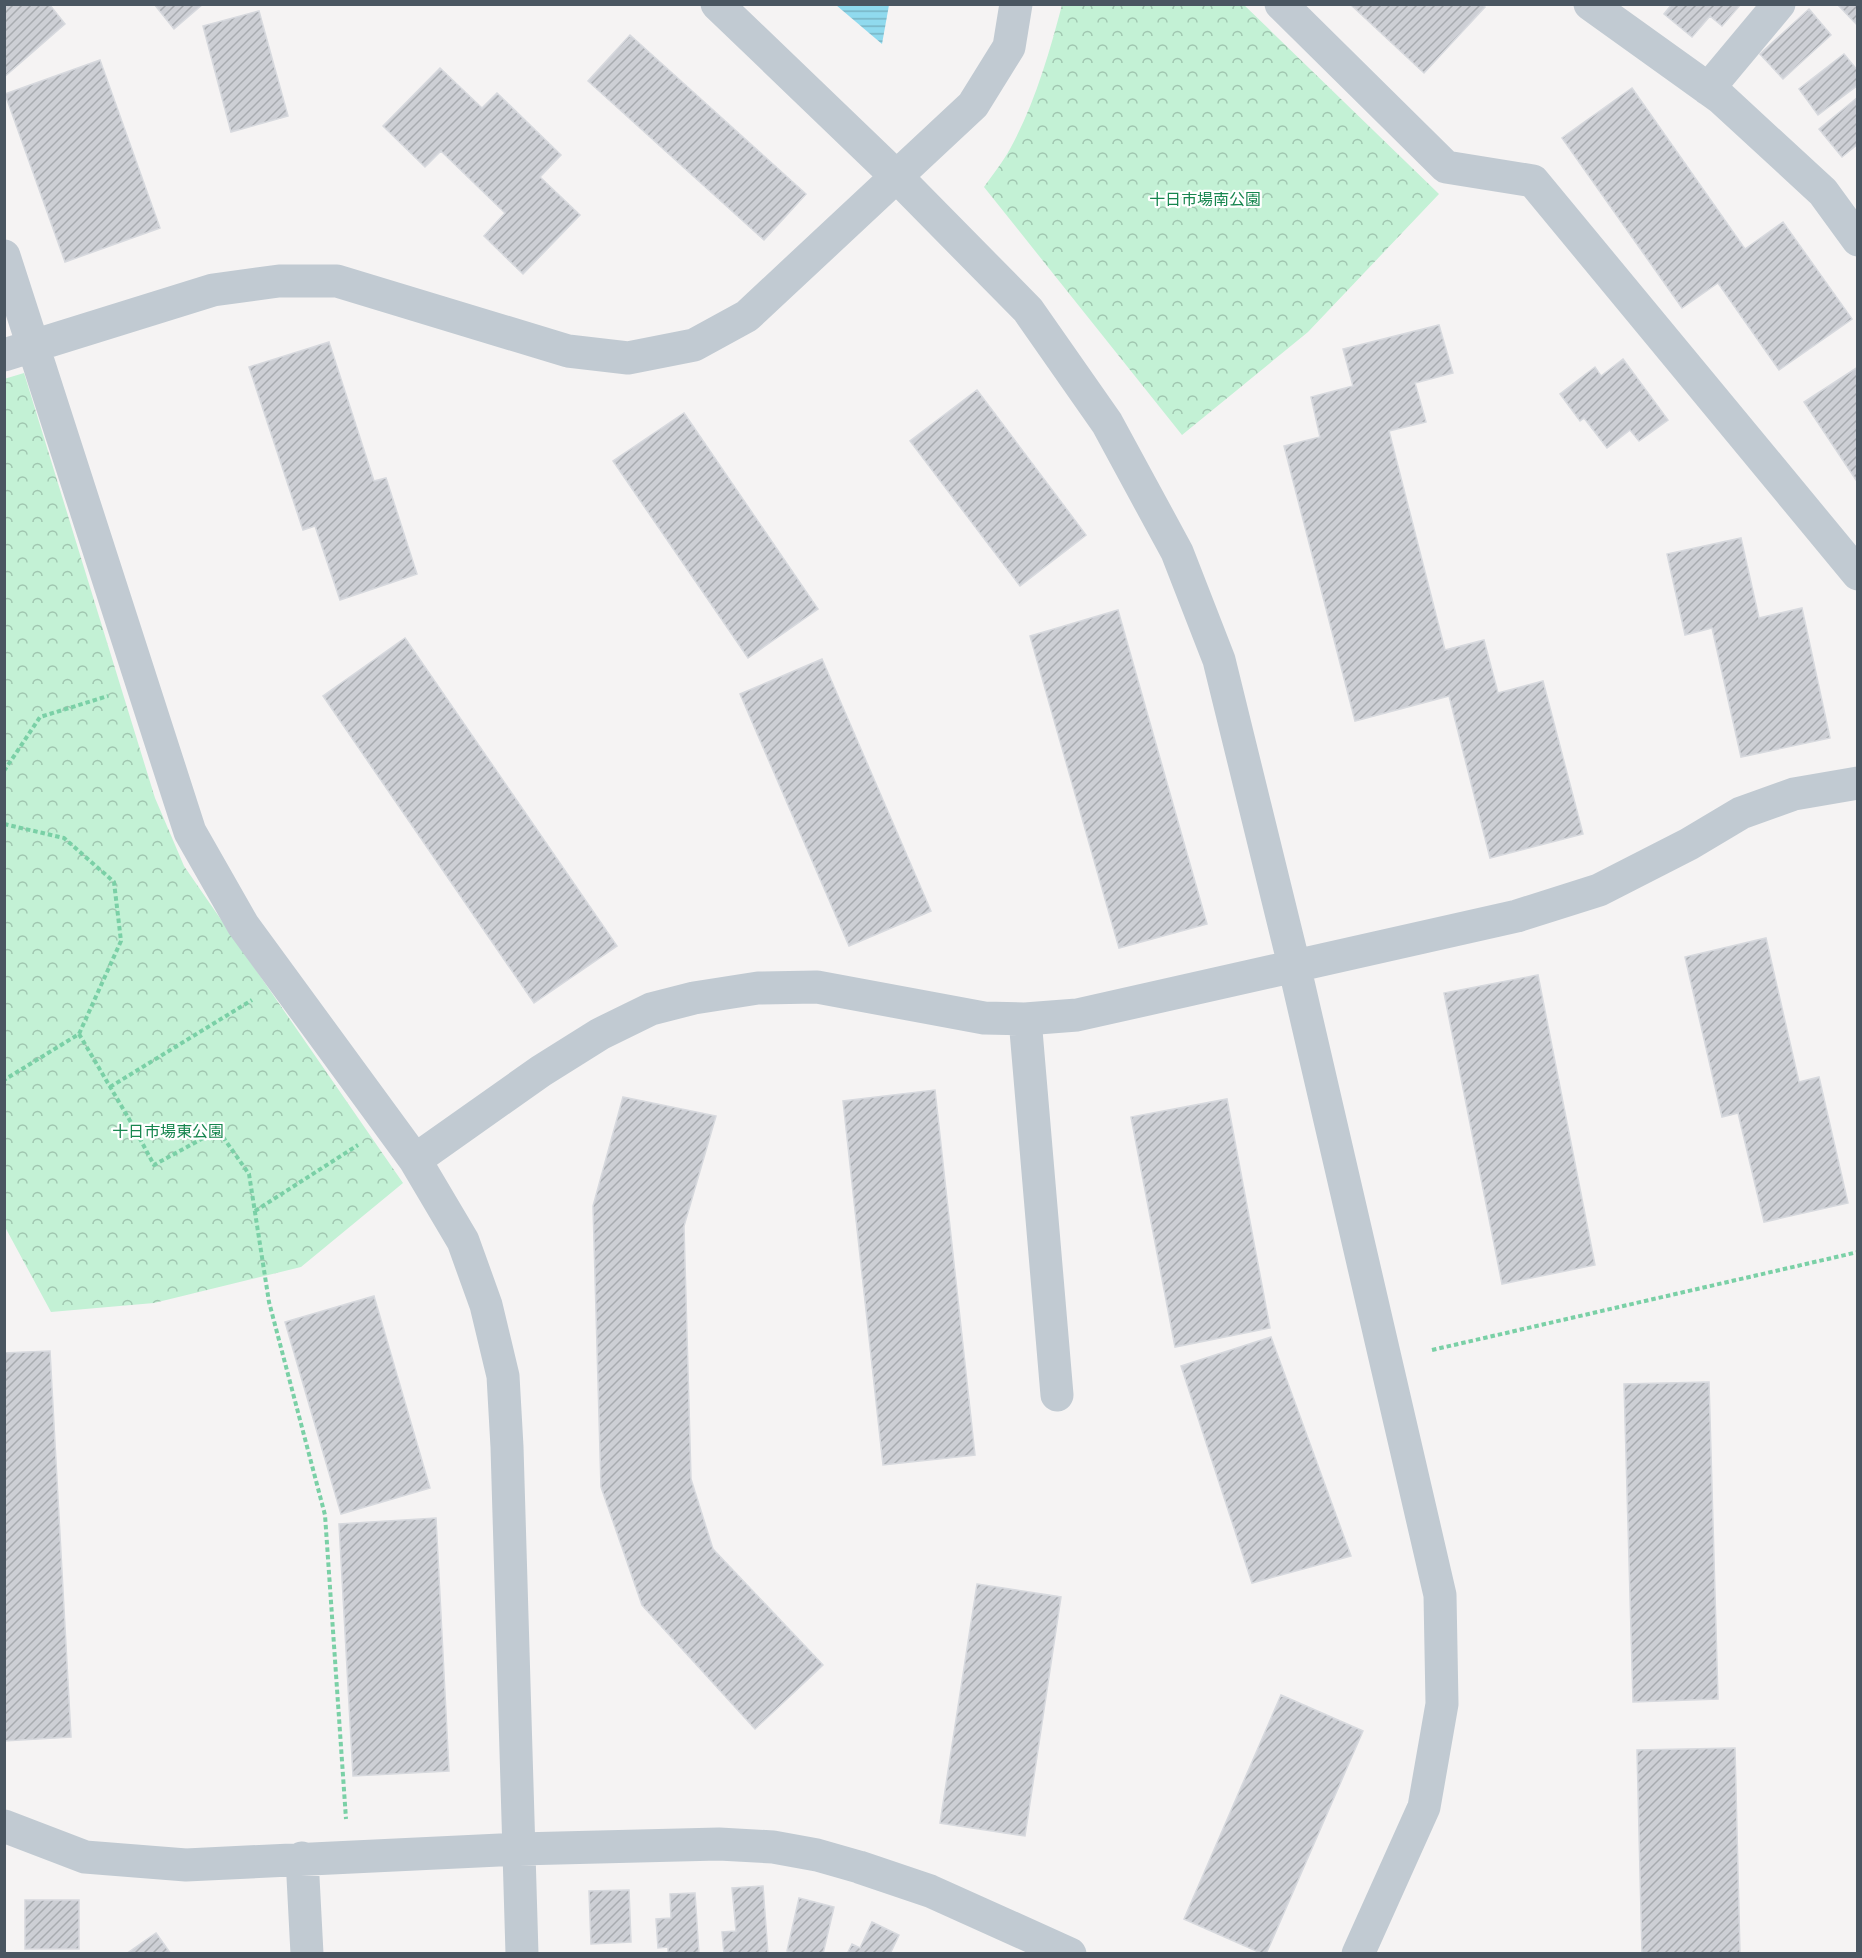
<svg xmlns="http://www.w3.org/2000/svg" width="1862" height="1958" font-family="'IBM Plex Sans','Noto Sans JP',sans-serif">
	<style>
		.forest { fill: url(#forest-crowns) }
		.water { fill: url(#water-rules) }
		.building { fill: url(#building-hatch); stroke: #d7d9de; stroke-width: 1.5 }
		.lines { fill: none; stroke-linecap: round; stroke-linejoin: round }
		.path { stroke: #7ad0a6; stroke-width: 4; stroke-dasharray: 4.5 3; stroke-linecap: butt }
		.minor { stroke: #c1cad2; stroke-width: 33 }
		.labels { text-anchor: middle; stroke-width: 4.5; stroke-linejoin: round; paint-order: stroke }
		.park-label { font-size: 16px; fill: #17864f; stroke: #fff }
	</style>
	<defs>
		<pattern id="forest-crowns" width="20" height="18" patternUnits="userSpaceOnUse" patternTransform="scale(1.5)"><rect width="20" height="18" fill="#c3f1d5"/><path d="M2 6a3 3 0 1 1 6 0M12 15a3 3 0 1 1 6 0" fill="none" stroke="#a0c6b0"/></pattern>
		<pattern id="water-rules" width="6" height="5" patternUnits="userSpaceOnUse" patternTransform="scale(1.5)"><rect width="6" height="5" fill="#90daee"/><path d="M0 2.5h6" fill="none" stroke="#78b4c4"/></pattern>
		<pattern id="building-hatch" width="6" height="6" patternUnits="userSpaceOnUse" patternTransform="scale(1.5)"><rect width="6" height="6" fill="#cdcfd5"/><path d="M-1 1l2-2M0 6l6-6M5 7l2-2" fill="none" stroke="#a8abb0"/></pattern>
	</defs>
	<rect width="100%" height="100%" fill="#f5f3f3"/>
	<path class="forest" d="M1243 4 1439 194 1308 332 1182 435 984 187C993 174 1003 162 1010 149 1035 103 1049 54 1062 5Z
		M24 373 155 798 184 866 403 1183 301 1267 154 1303 51 1312 5 1227 4 379Z"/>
	<path class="water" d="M836 5H889L882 44Z"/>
	<path class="building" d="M4 4H49L65 24 4 77Z
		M154 4H203L174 29Z
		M1350 4H1482L1485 7 1424 73Z
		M1672 4H1741L1722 26 1710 16 1692 37 1664 14Z
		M1837 4H1858V26Z
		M1809 9 1831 35 1783 79 1760 54Z
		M259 11 288 116 231 132 203 26Z
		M630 35 806 194 764 240 588 81Z
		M1844 54 1858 71V85L1818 115 1799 89Z
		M100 60 160 228 65 262 5 94Z
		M440 68 482 108 497 93 561 155 540 177 580 215 523 274 484 236 505 213 441 151 425 167 383 126Z
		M1632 88 1745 249 1783 222 1852 319 1779 370 1718 283 1682 308 1562 138Z
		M1858 97V144L1842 157 1819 129Z
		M1439 325 1453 373 1415 383 1426 422 1389 431 1445 650 1484 640 1498 693 1543 681 1583 834 1490 858 1449 696 1355 721 1284 446 1320 437 1311 397 1353 386 1343 349Z
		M329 342 374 481 386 478 417 574 340 600 315 526 303 530 249 367Z
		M1623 359 1668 420 1639 441 1630 430 1607 448 1584 418 1580 421 1560 394 1595 367 1601 376Z
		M1858 367V483L1804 402Z
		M977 390 1086 535 1020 586 910 441Z
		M684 413 818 609 748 658 613 461Z
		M1741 538 1759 618 1802 608 1830 738 1741 757 1712 628 1685 635 1667 554Z
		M1118 610 1207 924 1119 948 1030 636Z
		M405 638 617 946 534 1003 323 696Z
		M822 659 931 911 849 946 740 694Z
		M1766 938 1799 1082 1819 1077 1848 1203 1764 1222 1738 1113 1722 1117 1685 957Z
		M1538 975 1595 1265 1502 1284 1444 993Z
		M935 1090 975 1455 883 1465 843 1101Z
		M623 1097 716 1116 684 1226 691 1479 713 1549 823 1665 755 1729 642 1605 601 1487 593 1206Z
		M1227 1099 1270 1328 1175 1347 1131 1117Z
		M374 1296 430 1488 341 1514 285 1322Z
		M1271 1337 1351 1556 1252 1583 1181 1366Z
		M50 1351 71 1737 4 1741V1353Z
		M1709 1382 1718 1699 1633 1702 1624 1384Z
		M436 1518 449 1771 353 1776 339 1524Z
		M977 1584 1061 1597 1025 1836 940 1823Z
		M1281 1695 1363 1731 1266 1954H1263L1184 1919Z
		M1735 1748 1740 1954H1642L1637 1750Z
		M763 1886 768 1954H724L722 1932 736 1931 732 1888Z
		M629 1890 631 1942 591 1944 589 1891Z
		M695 1893 699 1954H668V1947L658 1948 656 1919 671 1918 670 1894Z
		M799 1898 834 1907 823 1954H798L787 1951Z
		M25 1900H79V1949H25Z
		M872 1922 899 1935 890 1954H847L852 1944 860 1948Z
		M156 1933 171 1954H126Z"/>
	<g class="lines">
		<path class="path" d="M4 771 40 717 108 696
			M4 824 64 838 114 882 121 941 79 1034 4 1080
			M79 1034 132 1124 154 1165 218 1130 249 1174 269 1302 325 1515 346 1819
			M110 1087 252 1000
			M255 1211 358 1145
			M1432 1350 1858 1252"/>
		<path class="minor" d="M717 4 897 177 1028 310 1107 423 1177 552 1219 660 1294 965 1440 1595 1442 1704 1424 1807 1358 1954
			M1281 4 1446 167 1533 181 1858 574
			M1590 4 1721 98 1823 192 1858 240
			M1708 89 1779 4
			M4 256 190 832 243 925 415 1160 463 1241 486 1305 503 1376 507 1447 522 1954
			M4 355 213 290 279 281H337L568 351 628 358 694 345 747 316 973 105 1009 47 1016 4
			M1025 1019 1057 1395
			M415 1160 541 1071 600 1034 651 1009 694 998 758 988 817 987 984 1018 1025 1019 1077 1015 1517 916 1599 890 1689 844 1741 813 1794 794 1858 783
			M4 1826 85 1857 186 1865 519 1849 719 1844 773 1847 817 1855 859 1867 930 1891 1070 1954
			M302 1858 307 1954"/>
	</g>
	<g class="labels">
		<g class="park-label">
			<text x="1205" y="205">十日市場南公園</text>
			<text x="168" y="1137">十日市場東公園</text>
		</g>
	</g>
	<rect width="1862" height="1958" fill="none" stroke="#4a5661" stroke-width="12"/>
</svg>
